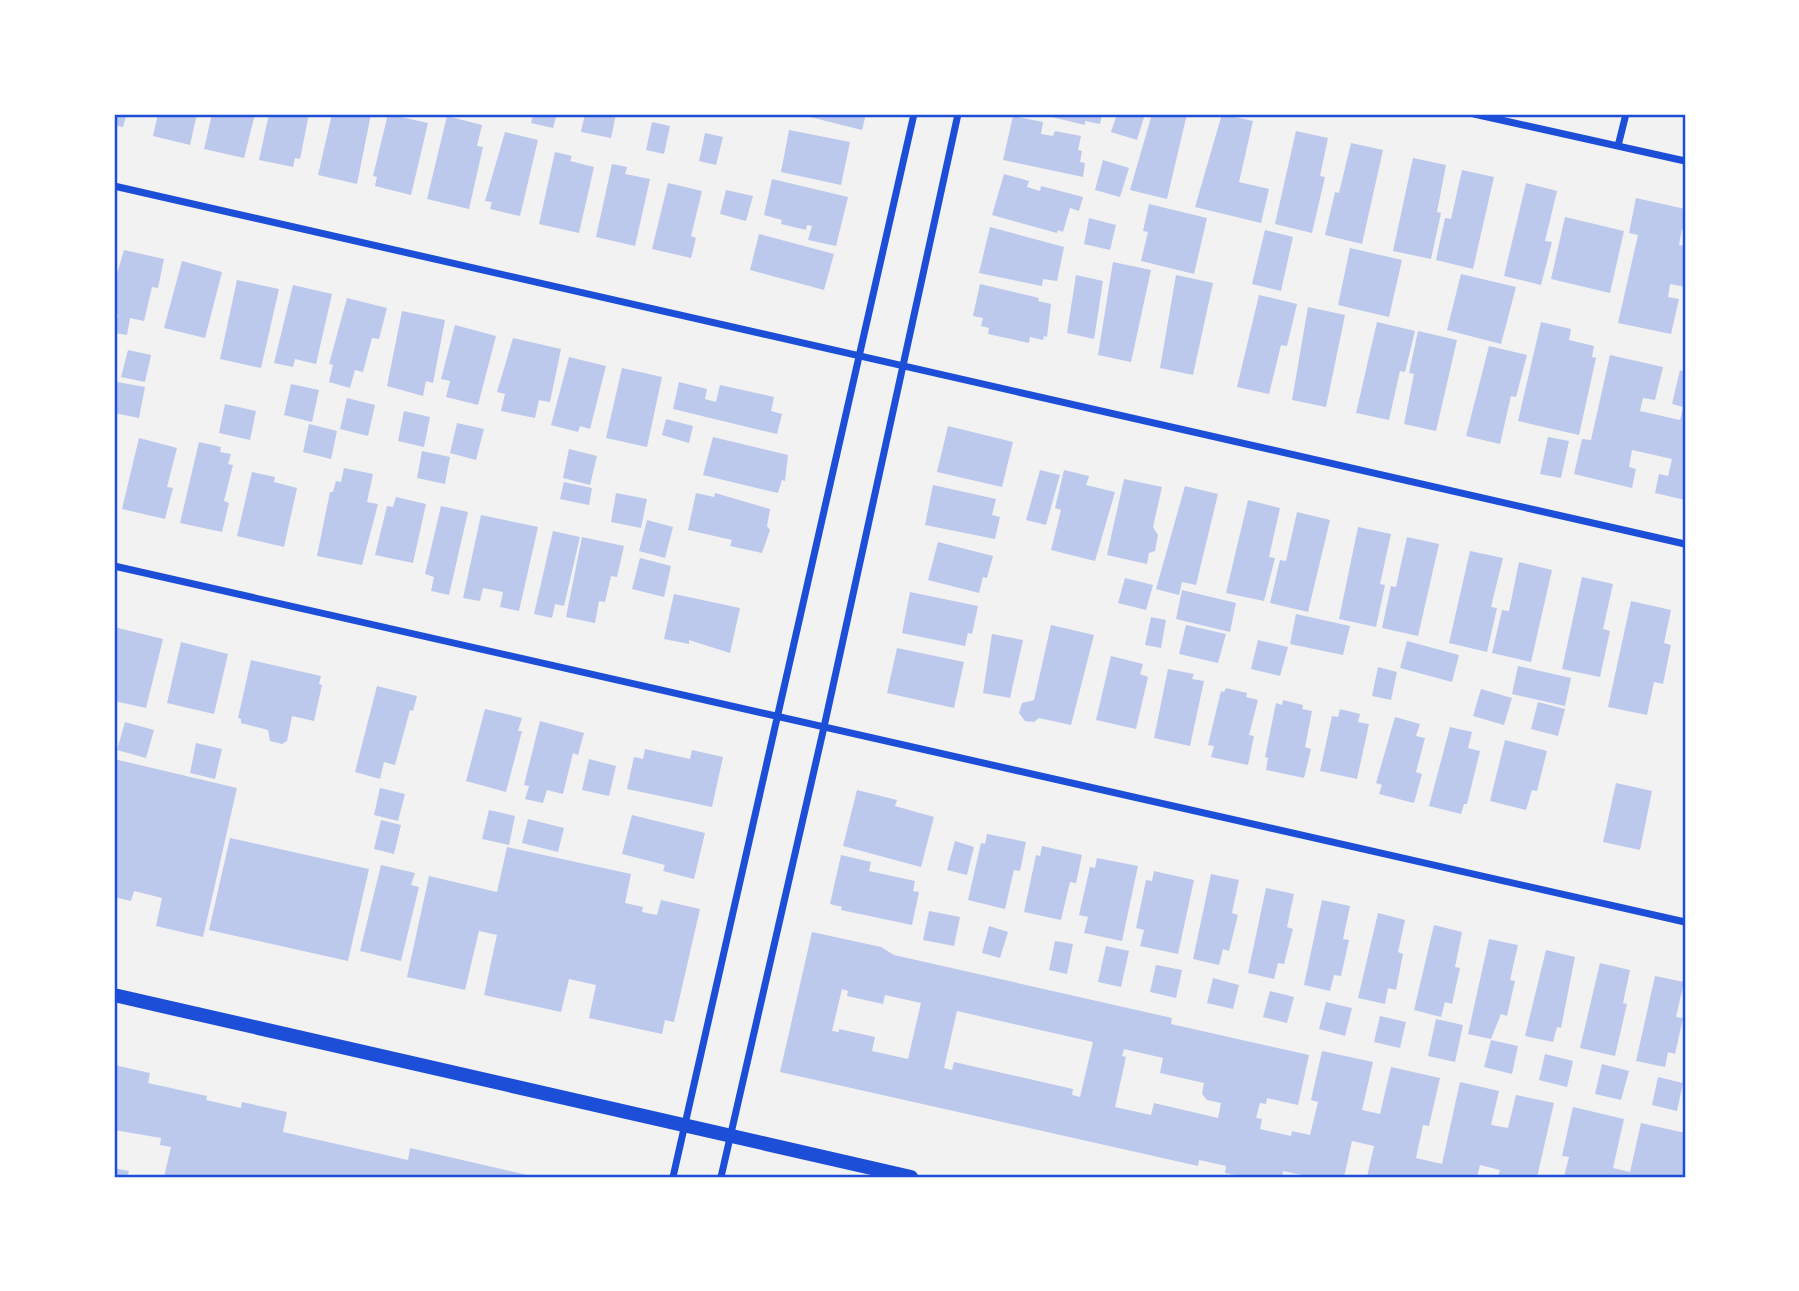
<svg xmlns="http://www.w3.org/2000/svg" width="1799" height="1291" font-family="'PT Sans',sans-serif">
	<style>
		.building { fill: #bdc9ec; fill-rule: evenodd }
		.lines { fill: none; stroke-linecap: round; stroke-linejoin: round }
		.minor { stroke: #1d4ed8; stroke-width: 7 }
		.secondary { stroke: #1d4ed8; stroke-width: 14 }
		.neatline { fill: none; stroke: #1d4ed8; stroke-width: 2.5 }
	</style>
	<rect width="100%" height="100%" fill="#f2f2f2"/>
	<path class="building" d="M114 114H133L132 117 126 116 123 127 114 125Z
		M158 114H197L190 145 153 136Z
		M212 114H255L244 158 204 149Z
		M269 114H309L300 159 295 158 293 167 259 160Z
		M332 114H371L357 184 318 175Z
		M388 114 428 123 411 195 375 186 377 177 373 176Z
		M533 114H557L553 128 531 123Z
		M585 114H616L611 138 581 132Z
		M798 114H866L862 130Z
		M1039 114H1102L1100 124 1085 121V125Z
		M1117 114H1145L1137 140 1111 132Z
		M1152 114H1187L1167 199 1130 190Z
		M1222 114 1253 121 1239 182 1269 189 1261 223 1195 207Z
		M447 116 482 125 477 146 483 147 469 209 427 199Z
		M1013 116 1043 122 1041 134 1053 136 1055 131 1081 136 1078 150 1082 151 1080 162 1085 163 1083 177 1003 160Z
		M652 122 670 126 664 154 646 150Z
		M789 130 850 142 841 185 781 172Z
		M1296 131 1328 138 1320 176 1325 177 1312 233 1275 224Z
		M505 132 538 140 520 216 490 209 492 202 485 201Z
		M705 133 723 137 716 165 699 161Z
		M1351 143 1383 150 1362 244 1325 235 1335 192 1339 193Z
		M555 152 572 156 570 161 594 167 579 233 539 224Z
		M1413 158 1446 165 1437 212 1441 213 1431 259 1393 251Z
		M1103 160 1129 168 1120 197 1095 190Z
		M612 164 627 167 625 174 650 179 635 246 596 237Z
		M1462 170 1494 177 1473 269 1436 260 1445 218 1451 219Z
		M1004 174 1029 181 1027 187 1040 191 1041 186 1083 197 1079 211 1070 208 1063 232 1058 230 1057 233 992 215Z
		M772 179 848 197 836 246 808 240 812 226 807 225 806 230 781 224 782 220 764 215Z
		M668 183 702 191 691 236 696 238 691 258 652 249Z
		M1526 183 1557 191 1545 241 1552 242 1541 285 1504 276Z
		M726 190 753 196 746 221 720 214Z
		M1636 198 1685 209V230L1682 229 1679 245 1685 246V287L1670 284 1668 297 1679 299 1671 334 1618 323 1638 235 1629 233Z
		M1149 204 1207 218 1194 274 1141 261 1148 232 1143 231Z
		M1565 217 1624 231 1610 293 1551 279Z
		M1089 218 1116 225 1110 250 1084 244Z
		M990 227 1064 247 1057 281 1043 279 1042 286 979 273Z
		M1265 230 1293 237 1281 291 1252 284Z
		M759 234 834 254 824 290 750 270Z
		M1350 248 1402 260 1389 317 1338 305Z
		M124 250 164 259 158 288 152 287 144 321 130 318 127 335 114 333 118 315 114 314V284Z
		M182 261 222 272 205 338 164 328Z
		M1113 262 1151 270 1131 362 1098 355Z
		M1461 274 1516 287 1501 344 1447 330Z
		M1076 275 1103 281 1094 339 1067 333Z
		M1176 275 1213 283 1193 375 1160 368Z
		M237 280 279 289 261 368 220 359Z
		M980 284 1039 298 1038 301 1051 304 1047 337 1044 336 1043 340 1030 337 1029 343 988 334 989 328 981 326 983 318 973 316Z
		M293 285 332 294 316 364 295 359 293 367 274 363Z
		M1259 295 1297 304 1287 346 1281 345 1269 394 1237 387Z
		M347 298 387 308 379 339 372 338 363 372 355 370 350 388 329 382 333 365 329 364Z
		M1308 307 1345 315 1326 407 1292 400Z
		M402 311 445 320 433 383 426 381 423 396 387 386Z
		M1377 322 1415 331 1405 372 1400 371 1389 420 1356 413Z
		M1541 322 1571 329 1569 340 1594 346 1592 357 1596 358 1579 435 1518 421Z
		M455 325 496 336 478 405 446 397 450 381 441 379Z
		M1418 331 1457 340 1436 431 1404 424 1414 374 1409 373Z
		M513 338 561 349 550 402 539 400 535 418 501 411 505 394 497 392Z
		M1489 346 1527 355 1516 397 1511 396 1500 444 1466 436Z
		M128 350 151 355 145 382 121 377Z
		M1610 355 1663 367 1655 400 1643 398 1640 411 1680 420 1683 407 1672 404 1680 370 1685 372V500L1655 493 1659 474 1668 476 1672 459 1632 450 1629 467 1636 469 1632 488 1574 474 1582 439 1591 440Z
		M569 357 606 366 590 429 580 426 578 432 551 425Z
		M622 368 662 377 647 447 606 438Z
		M117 382 145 387 139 418 114 413Z
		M679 382 707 389 705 399 716 402 720 385 774 397 771 411 782 414 777 434 673 409Z
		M291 384 319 390 312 422 284 415Z
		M347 398 375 405 368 436 340 429Z
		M225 404 256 411 250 440 219 433Z
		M404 411 430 417 424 447 398 441Z
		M666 419 693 426 689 443 662 435Z
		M457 423 484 429 476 460 450 453Z
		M309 424 337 431 331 459 303 452Z
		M948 426 1013 442 1002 487 937 472Z
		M713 437 788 455 785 481 782 480 778 493 703 475Z
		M1548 437 1569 441 1561 478 1540 474Z
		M139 438 177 448 167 487 173 488 165 519 122 509Z
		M199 442 221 447 220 452 231 454 228 464 233 465 224 501 229 503 222 532 180 523Z
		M569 449 597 456 590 485 563 478Z
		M422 451 450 457 445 484 417 478Z
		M344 468 373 474 367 502 378 504 362 565 317 556 330 492H333L336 481 341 482Z
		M1040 470 1060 475 1046 525 1026 520Z
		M1064 470 1089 476 1086 485 1115 492 1095 561 1051 550 1061 510 1055 508Z
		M252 472 275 477 274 482 297 488 284 547 237 536Z
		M1124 479 1162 487 1153 527 1158 535 1155 551 1149 553 1147 564 1107 555Z
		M564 482 592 488 589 505 560 499Z
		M933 485 996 499 992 515 1000 517 995 539 925 525Z
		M1185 486 1218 494 1196 585 1182 582 1179 595 1156 589Z
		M616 493 647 499 641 528 611 522Z
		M696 493 714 497 715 493 770 509 767 526 770 530 762 553 730 546 732 540 688 530Z
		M396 497 426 504 413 563 375 555 387 506 393 507Z
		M1248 500 1280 508 1269 557 1275 558 1264 601 1226 593Z
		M441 506 468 512 449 595 431 591 434 577 425 574Z
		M1297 512 1330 520 1308 612 1270 603 1280 560 1286 561Z
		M481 515 538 527 519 611 500 607 503 592 483 588 480 601 463 598Z
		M647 520 673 527 665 558 639 551Z
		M1358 527 1391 534 1380 584 1385 585 1376 627 1339 619Z
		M553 531 580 537 564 606 555 604 552 618 534 614Z
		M582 537 624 546 617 577 611 576 605 602 599 601 595 623 566 617Z
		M1407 537 1439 544 1418 636 1382 628 1391 586 1396 587Z
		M938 542 993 556 987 578 983 577 979 593 928 580Z
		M1470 551 1503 558 1491 607 1497 608 1487 652 1449 643Z
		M640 558 671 566 664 597 632 589Z
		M1519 562 1552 570 1531 662 1492 653 1502 610 1509 611Z
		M1582 577 1613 584 1603 629 1610 631 1600 677 1562 669Z
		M1125 578 1153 585 1146 610 1118 603Z
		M1182 590 1236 603 1230 632 1176 619Z
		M910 592 978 606 972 634 968 633 965 646 902 633Z
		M674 594 740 608 730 653 689 640V644L664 639Z
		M1631 601 1671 610 1664 643 1671 645 1663 684 1654 682 1647 715 1608 707Z
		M1296 614 1350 626 1343 655 1290 644Z
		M1151 617 1166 620 1161 648 1145 645Z
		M1051 625 1094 635 1071 725 1039 718 1034 722 1025 721 1019 713 1022 703 1034 700Z
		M1186 625 1226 634 1218 663 1179 654Z
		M114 627 163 639 146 708 114 701Z
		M992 634 1023 640 1010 698 983 693Z
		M1258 640 1288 647 1280 676 1251 669Z
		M1407 641 1459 655 1452 682 1400 668Z
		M181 642 228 654 214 714 167 703Z
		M897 648 964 662 954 708 887 693Z
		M1111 656 1143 664 1140 674 1148 677 1136 729 1096 720Z
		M251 660 321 676 319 684 322 685 314 721 292 716 287 741 282 744 270 741 268 730 241 723V719L238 718Z
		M1518 666 1571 678 1565 706 1512 694Z
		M1378 667 1397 672 1391 700 1372 696Z
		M1168 669 1194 674 1192 679 1204 681 1190 746 1154 738Z
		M377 686 417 696 413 711 410 710 395 765 384 762 380 779 355 772Z
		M1226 688 1247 693 1246 697 1258 700 1249 735 1254 736 1248 765 1211 757 1214 746 1208 745 1221 691 1224 692Z
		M1481 689 1512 698 1504 725 1473 716Z
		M1283 700 1303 705 1302 709 1312 711 1305 747 1311 749 1304 778 1266 770 1268 758 1265 757 1276 703 1282 705Z
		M1538 702 1565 709 1558 736 1531 729Z
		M485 709 522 718 518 731H522L506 792 466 781Z
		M1340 709 1360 714 1358 722 1369 724 1357 779 1320 771 1332 716 1338 717Z
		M1395 717 1420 724 1416 736 1425 738 1416 772 1422 774 1414 803 1379 794 1382 785 1376 783Z
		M540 721 584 733 578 755 573 753 563 794 547 790 543 803 525 799 529 786 524 785Z
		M125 722 154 730 146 758 117 750Z
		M1450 727 1472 732 1468 748 1480 751 1467 804H1464L1461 814 1429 806Z
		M1505 740 1547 751 1537 791 1532 790 1526 810 1490 801Z
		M196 743 222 749 215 779 190 773Z
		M645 749 690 759 692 750 723 757 712 807 627 789 634 757 643 759Z
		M114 759 237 788 203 937 156 926 162 898 134 891 131 901 114 897Z
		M589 759 616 766 609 796 582 790Z
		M1616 783 1652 791 1640 850 1603 842Z
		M380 788 405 794 398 821 374 815Z
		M857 790 897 800 895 806 934 817 921 867 843 846Z
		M489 810 515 816 509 845 482 839Z
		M632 815 705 833 694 879 663 871 665 865 622 854Z
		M528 819 564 828 558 852 522 843Z
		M381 820 401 825 394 854 374 849Z
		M987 834 1026 842 1020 871 1014 870 1005 909 968 900 981 843 985 844Z
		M230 838 369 869 348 961 209 930Z
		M955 841 974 847 967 875 947 870Z
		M1042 846 1082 855 1076 883 1070 882 1061 920 1024 912 1036 855 1040 856Z
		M507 847 631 874 625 903 643 907 642 912 657 915 661 900 700 909 674 1022 665 1020 662 1034 589 1018 596 985 569 979 561 1012 484 995 497 935 479 931 465 990 407 977 429 876 497 892Z
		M841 855 871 862 869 871 915 881 913 891 919 892 912 925 841 910 842 907 830 904Z
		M1097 858 1138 866 1122 941 1084 933 1088 917 1079 915 1090 867 1095 868Z
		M381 865 415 873 411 885 419 887 401 961 360 951Z
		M1154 871 1194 880 1178 954 1140 946 1144 930 1136 928 1146 880 1152 881Z
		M1211 874 1239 880 1232 913 1238 915 1229 951 1223 949 1219 965 1193 959Z
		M1266 888 1294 894 1287 927 1293 929 1284 964 1278 963 1274 979 1248 973Z
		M1322 900 1350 906 1343 939 1349 940 1341 976 1334 975 1330 991 1304 985Z
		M929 911 960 917 954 946 923 940Z
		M1378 913 1405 920 1398 952 1403 954 1396 990 1388 988 1385 1004 1358 998Z
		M1434 925 1462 932 1455 967 1460 968 1452 1004 1445 1002 1441 1017 1414 1010Z
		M989 926 1008 932 1000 958 982 953Z
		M812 932 881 947 894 955 1172 1018 1171 1024 1309 1055 1298 1105 1267 1098 1266 1104 1260 1103 1256 1118 1262 1119 1260 1129 1291 1136 1292 1131 1310 1135 1318 1102 1311 1100 1322 1051 1373 1062 1362 1110 1380 1114 1391 1067 1440 1078 1429 1126 1423 1125 1416 1158 1442 1164 1460 1082 1499 1091 1491 1125 1508 1128 1516 1095 1554 1103 1537 1177H1498L1500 1170 1480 1165 1477 1177H1367L1374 1146 1352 1141 1344 1177H1312L1283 1171 1282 1177H1245L1225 1173 1226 1166 1213 1163 1199 1160 1198 1166 780 1072ZM842 989 848 991 847 996 883 1004 885 995 921 1003 908 1059 872 1051 875 1037 839 1029V1032L832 1031ZM957 1011 1093 1042 1080 1097 1072 1095 1073 1089 954 1062 952 1070 944 1068ZM1124 1049 1163 1058 1160 1073 1204 1083 1202 1094 1207 1100 1221 1103 1218 1118 1154 1103 1151 1115 1115 1107 1126 1057 1122 1056Z
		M1489 939 1518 945 1510 980 1515 981 1507 1016 1501 1014 1491 1039 1468 1034Z
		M1055 941 1073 944 1067 974 1049 970Z
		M1106 946 1129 951 1121 987 1098 982Z
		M1546 950 1575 957 1561 1028 1557 1027 1553 1042 1525 1036Z
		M1600 963 1630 970 1623 1003 1627 1004 1615 1056 1580 1048Z
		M1156 965 1182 970 1176 998 1150 992Z
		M1655 976 1684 982 1676 1017 1683 1018 1675 1054 1668 1052 1665 1067 1636 1061Z
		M1213 978 1239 985 1233 1009 1207 1003Z
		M1270 991 1294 997 1287 1023 1263 1017Z
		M1326 1002 1352 1008 1345 1036 1319 1029Z
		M1380 1016 1406 1022 1400 1048 1374 1042Z
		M1436 1019 1463 1025 1455 1062 1428 1056Z
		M1491 1040 1518 1046 1512 1074 1484 1067Z
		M1545 1054 1573 1061 1567 1087 1539 1080Z
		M1602 1064 1629 1071 1621 1100 1595 1094Z
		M114 1065 150 1073 148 1083 207 1096 206 1100 241 1108 242 1102 287 1112 283 1132 408 1160 410 1148 536 1177H164L171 1147 160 1145 161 1138 114 1130Z
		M1658 1077 1683 1083 1677 1111 1652 1105Z
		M1573 1107 1624 1119 1613 1168 1630 1172 1641 1123 1685 1133 1683 1177H1564L1569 1157 1562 1156Z
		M114 1168 129 1171 127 1177H114Z"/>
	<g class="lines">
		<path class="minor" d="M1474 114 1685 161
			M1618 146 1626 114
			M114 186 1685 544
			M114 566 1685 922
			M673 1177 914 114
			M721 1177 824 727 958 114"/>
		<path class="secondary" d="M114 995 911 1177"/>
	</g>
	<rect width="1799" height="1291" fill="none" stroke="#ffffff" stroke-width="231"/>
	<rect x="116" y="116" width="1568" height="1060" class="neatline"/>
</svg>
